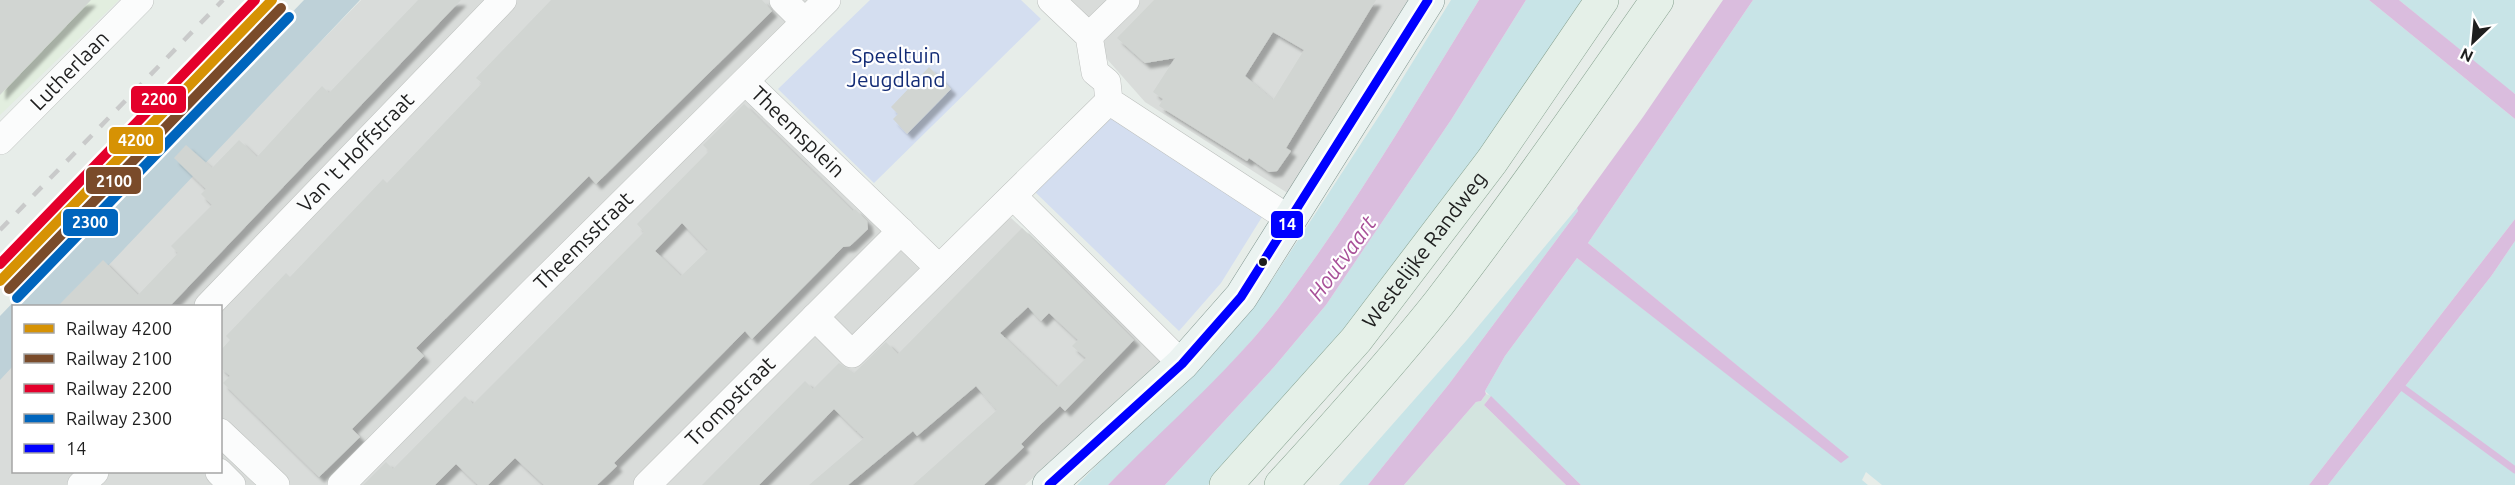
<svg xmlns="http://www.w3.org/2000/svg" width="2515" height="485" font-family="Ubuntu,sans-serif">
	<style>
		.residential { fill: #d9dcda }
		.commercial { fill: #e2eedf }
		.farmland { fill: #d3e4df }
		.grass { fill: #c8e4e7 }
		.forest { fill: #bed1d8 }
		.park { fill: #d4def0 }
		.water { fill: #dabdde }
		.lines { fill: none; stroke-linecap: round; stroke-linejoin: round }
		.stream { stroke: #dabdde; stroke-width: 7 }
		.building { fill: #d1d5d2; fill-rule: evenodd; filter: url(#shadow) }
		.street-casing { stroke: #bdc0be; stroke-width: 28 }
		.secondary-casing { stroke: #819690; stroke-width: 34 }
		.primary-casing { stroke: #86a18f; stroke-width: 34 }
		.street { stroke: #fbfcfc; stroke-width: 27 }
		.secondary { stroke: #ebf3f1; stroke-width: 33 }
		.primary { stroke: #e5f0e8; stroke-width: 33 }
		.rail { stroke: #c9caca; stroke-width: 4.5; stroke-dasharray: 12 12; stroke-linecap: butt }
		.bus-1-casing { stroke: #fff; stroke-width: 14 }
		.bus-1 { stroke: #00f; stroke-width: 9 }
		.rail-1-casing { stroke: #fff; stroke-width: 15 }
		.rail-2-casing { stroke: #fff; stroke-width: 15 }
		.rail-3-casing { stroke: #fff; stroke-width: 15 }
		.rail-4-casing { stroke: #fff; stroke-width: 15 }
		.rail-1 { stroke: #d69204; stroke-width: 10 }
		.rail-2 { stroke: #7a4b2a; stroke-width: 10 }
		.rail-3 { stroke: #e4002b; stroke-width: 10 }
		.rail-4 { stroke: #0065bd; stroke-width: 10 }
		.bus-dot { fill: #1e1e1e; stroke: #fff; stroke-width: 2 }
		.labels { text-anchor: middle; stroke-width: 4.5; stroke-linejoin: round; paint-order: stroke }
		.park-label { font-size: 21px; fill: #132c76; stroke: #fff }
		.street-label { font-size: 21px; fill: #1e1e1e; stroke: #fff }
		.water-label { font-size: 22px; font-style: italic; fill: #a85199; stroke: #fff }
		.line-badge { stroke: #fff; stroke-width: 2 }
		.badge-label { font-size: 16px; text-anchor: middle; font-weight: bold; fill: #fff }
	</style>
	<defs>
		<filter id="shadow"><feDropShadow dx="5.5" dy="5.5" stdDeviation="1.5" flood-color="#0004"/></filter>
	</defs>
	<rect width="100%" height="100%" fill="#e7ede9"/>
	<path class="residential" d="M361 0H840L756 85 945 260 1011 218 1166 360 1025 485H0V374L13 360 14 472H220V306H65Z
		M1041 0H1414L1289 194 1145 102 1084 33Z"/>
	<path class="commercial" d="M0 0H119L0 115Z"/>
	<path class="farmland" d="M1486 394 1491 396 1484 405 1566 485H1404L1476 402 1481 401Z"/>
	<path class="grass" d="M1451 0H1479C1417 100 1357 203 1286 298 1235 367 1169 425 1108 485H1077L1255 306 1383 110Z
		M1526 0H1588L1510 120 1309 382 1208 485H1165L1274 367 1326 305 1451 120Z
		M1753 0H2369L2515 119V219L2309 485H1882L1866 472 1862 480 1868 485H1581L1485 391 1505 356 1577 258 1841 462 1848 457 1588 243Z
		M2399 0H2515V94L2504 86Z
		M1577 208 1578 211 1449 384 1368 485H1339L1466 341Z
		M2515 241V485H2328L2492 275Z"/>
	<path class="forest" d="M304 0H360L70 306H14L13 366 0 380V316Z"/>
	<path class="park" d="M870 0H1021L1041 19 874 183 778 89Z
		M1110 116 1262 217 1221 283 1179 331 1035 192Z"/>
	<path class="water" d="M1479 0H1526L1451 120 1326 305 1274 367 1165 485H1108C1168 423 1235 367 1286 298 1357 203 1417 100 1479 0Z
		M1723 0H1753L1588 243 1849 457 1841 463 1577 258 1505 356 1485 391 1486 394 1481 401 1476 402 1404 485H1368L1449 384 1578 211 1577 208 1643 117Z
		M2369 0H2399L2515 94V119Z
		M2515 219V241L2492 275 2328 485H2309Z
		M1491 396 1581 485H1566L1484 405Z"/>
	<g class="lines">
		<path class="stream" d="M2403 388 2515 470"/>
	</g>
	<path class="building" d="M0 0H91L0 95Z
		M418 0H461L170 306H58L103 260 138 295 178 253 171 246 212 205 201 194 206 189 174 158 186 145 212 168 239 140 257 157 322 86 329 93Z
		M551 0H762L772 11 596 184 589 176 416 348 424 356 352 429 360 437 319 477 223 383 230 376 220 367V351L230 340 226 336 286 273 290 277 383 179 387 183 482 83 476 78Z
		M1154 0H1376L1286 148 1291 151 1277 171 1269 172 1249 158 1247 161 1159 106 1163 99 1153 92 1175 58 1145 63 1117 38ZM1273 32 1304 50 1273 100 1245 76Z
		M929 67 951 89 907 134 893 119 898 114 891 107Z
		M744 104 853 211 855 209 867 221 868 229 850 246 843 247 752 339 745 331 614 463 617 466 597 485H544L515 458 488 485H478L456 464 435 485H363L386 462 393 469 465 396 473 404 504 373 644 232 637 224 709 151 703 145ZM682 223 708 250 681 276 655 251Z
		M1022 228 1134 340 1065 411 1060 406 1041 424 1021 444 1024 447 984 485H913L997 410 976 386 917 436 913 431 848 485H809L864 438 834 409 759 485H702L805 381 813 389 839 363 854 373 886 342 898 354ZM1028 307 1041 321 1049 313 1078 340 1072 346 1086 358 1057 387 1000 333Z"/>
	<g class="lines">
		<defs>
			<g id="street">
				<path d="M783 0 805 22"/>
				<path d="M1051 0 1089 36 1095 72 1107 82 1109 101 1291 220"/>
				<path d="M1089 36 1126 0"/>
				<path id="s1" d="M746 82 939 268"/>
				<path id="s2" d="M0 141 140 0"/>
				<path d="M1013 196 1182 364"/>
				<path id="s3" d="M208 306 503 0"/>
				<path d="M815 317 852 354 1109 101"/>
				<path d="M220 432 276 485"/>
				<path d="M219 472 232 485"/>
				<path d="M81 485 95 472"/>
				<path id="s4" d="M341 485 533 291 827 0"/>
				<path id="s5" d="M647 485 901 231"/>
			</g>
			<path id="secondary" d="M1049 485 1182 364 1241 297 1428 0"/>
			<g id="primary">
				<path id="s6" d="M1226 485 1356 340 1492 161 1602 0"/>
				<path d="M1281 485C1335 426 1389 366 1439 303 1515 204 1586 102 1657 0"/>
			</g>
		</defs>
		<use href="#street" class="street-casing"/>
		<use href="#secondary" class="secondary-casing"/>
		<use href="#primary" class="primary-casing"/>
		<use href="#street" class="street"/>
		<use href="#secondary" class="secondary"/>
		<use href="#primary" class="primary"/>
		<path class="rail" d="M0 230 223 0"/>
		<defs>
			<path id="bus-1" d="M1049 485 1182 364 1241 297 1428 0"/>
		</defs>
		<use href="#bus-1" class="bus-1-casing"/>
		<use href="#bus-1" class="bus-1"/>
		<defs>
			<path id="rail-1" d="M0 281 272 0"/>
			<path id="rail-2" d="M9 289 281 8"/>
			<path id="rail-3" d="M0 264 255 0"/>
			<path id="rail-4" d="M17 298 289 17"/>
		</defs>
		<use href="#rail-1" class="rail-1-casing"/>
		<use href="#rail-2" class="rail-2-casing"/>
		<use href="#rail-3" class="rail-3-casing"/>
		<use href="#rail-4" class="rail-4-casing"/>
		<use href="#rail-1" class="rail-1"/>
		<use href="#rail-2" class="rail-2"/>
		<use href="#rail-3" class="rail-3"/>
		<use href="#rail-4" class="rail-4"/>
	</g>
	<circle class="bus-dot" cx="1263" cy="262" r="5"/>
	<g class="labels">
		<g class="park-label">
			<text x="896" y="63">Speeltuin<tspan x="896" dy="24">Jeugdland</tspan></text>
		</g>
		<g class="street-label">
			<text dy="7" stroke="none"><textPath href="#s2" startOffset="99">Lutherlaan</textPath></text>
			<text dy="7" stroke="none"><textPath href="#s1" startOffset="72">Theemsplein</textPath></text>
			<text dy="7" stroke="none"><textPath href="#s3" startOffset="213">Van 't Hoffstraat</textPath></text>
			<text dy="7" stroke="none"><textPath href="#s4" startOffset="344">Theemsstraat</textPath></text>
			<text dy="7" stroke="none"><textPath href="#s6" startOffset="308">Westelijke Randweg</textPath></text>
			<text dy="7" stroke="none"><textPath href="#s5" startOffset="118">Trompstraat</textPath></text>
		</g>
		<g class="water-label">
			<text transform="translate(1342 258) rotate(-54)" y="8">Houtvaart</text>
		</g>
	</g>
	<g class="line-badge">
		<rect x="130" y="85" width="57" height="29" rx="6" fill="#e4002b"/>
		<rect x="108" y="126" width="56" height="29" rx="6" fill="#d69204"/>
		<rect x="85" y="166" width="57" height="29" rx="6" fill="#7a4b2a"/>
		<rect x="62" y="208" width="57" height="29" rx="6" fill="#0065bd"/>
		<rect x="1270" y="210" width="34" height="29" rx="6" fill="#00f"/>
	</g>
	<g class="badge-label">
		<text x="159" y="105">2200</text>
		<text x="136" y="146">4200</text>
		<text x="114" y="187">2100</text>
		<text x="90" y="228">2300</text>
		<text x="1287" y="230">14</text>
	</g>
	<rect x="12" y="305" width="210" height="168" fill="#ffffff" stroke="#a5a5a5" stroke-width="1.5"/>
	<rect x="24" y="324" width="30" height="9" fill="#d69204" stroke="#a5a5a5" stroke-width="1.5"/>
	<text x="66" y="335" font-size="18" fill="#1e1e1e">Railway 4200</text>
	<rect x="24" y="354" width="30" height="9" fill="#7a4b2a" stroke="#a5a5a5" stroke-width="1.5"/>
	<text x="66" y="365" font-size="18" fill="#1e1e1e">Railway 2100</text>
	<rect x="24" y="384" width="30" height="9" fill="#e4002b" stroke="#a5a5a5" stroke-width="1.5"/>
	<text x="66" y="395" font-size="18" fill="#1e1e1e">Railway 2200</text>
	<rect x="24" y="414" width="30" height="9" fill="#0065bd" stroke="#a5a5a5" stroke-width="1.5"/>
	<text x="66" y="425" font-size="18" fill="#1e1e1e">Railway 2300</text>
	<rect x="24" y="444" width="30" height="9" fill="#0000ff" stroke="#a5a5a5" stroke-width="1.5"/>
	<text x="66" y="455" font-size="18" fill="#1e1e1e">14</text>
	<g transform="translate(2473 42) rotate(206)" stroke="#ffffff" stroke-width="4.5" paint-order="stroke">
	<path d="M0-4.5L10 22L0 15L-10 22Z" fill="#1e1e1e"/>
	<text y="-9" font-size="16" font-weight="bold" text-anchor="middle" fill="#1e1e1e">N</text>
	</g>
</svg>
